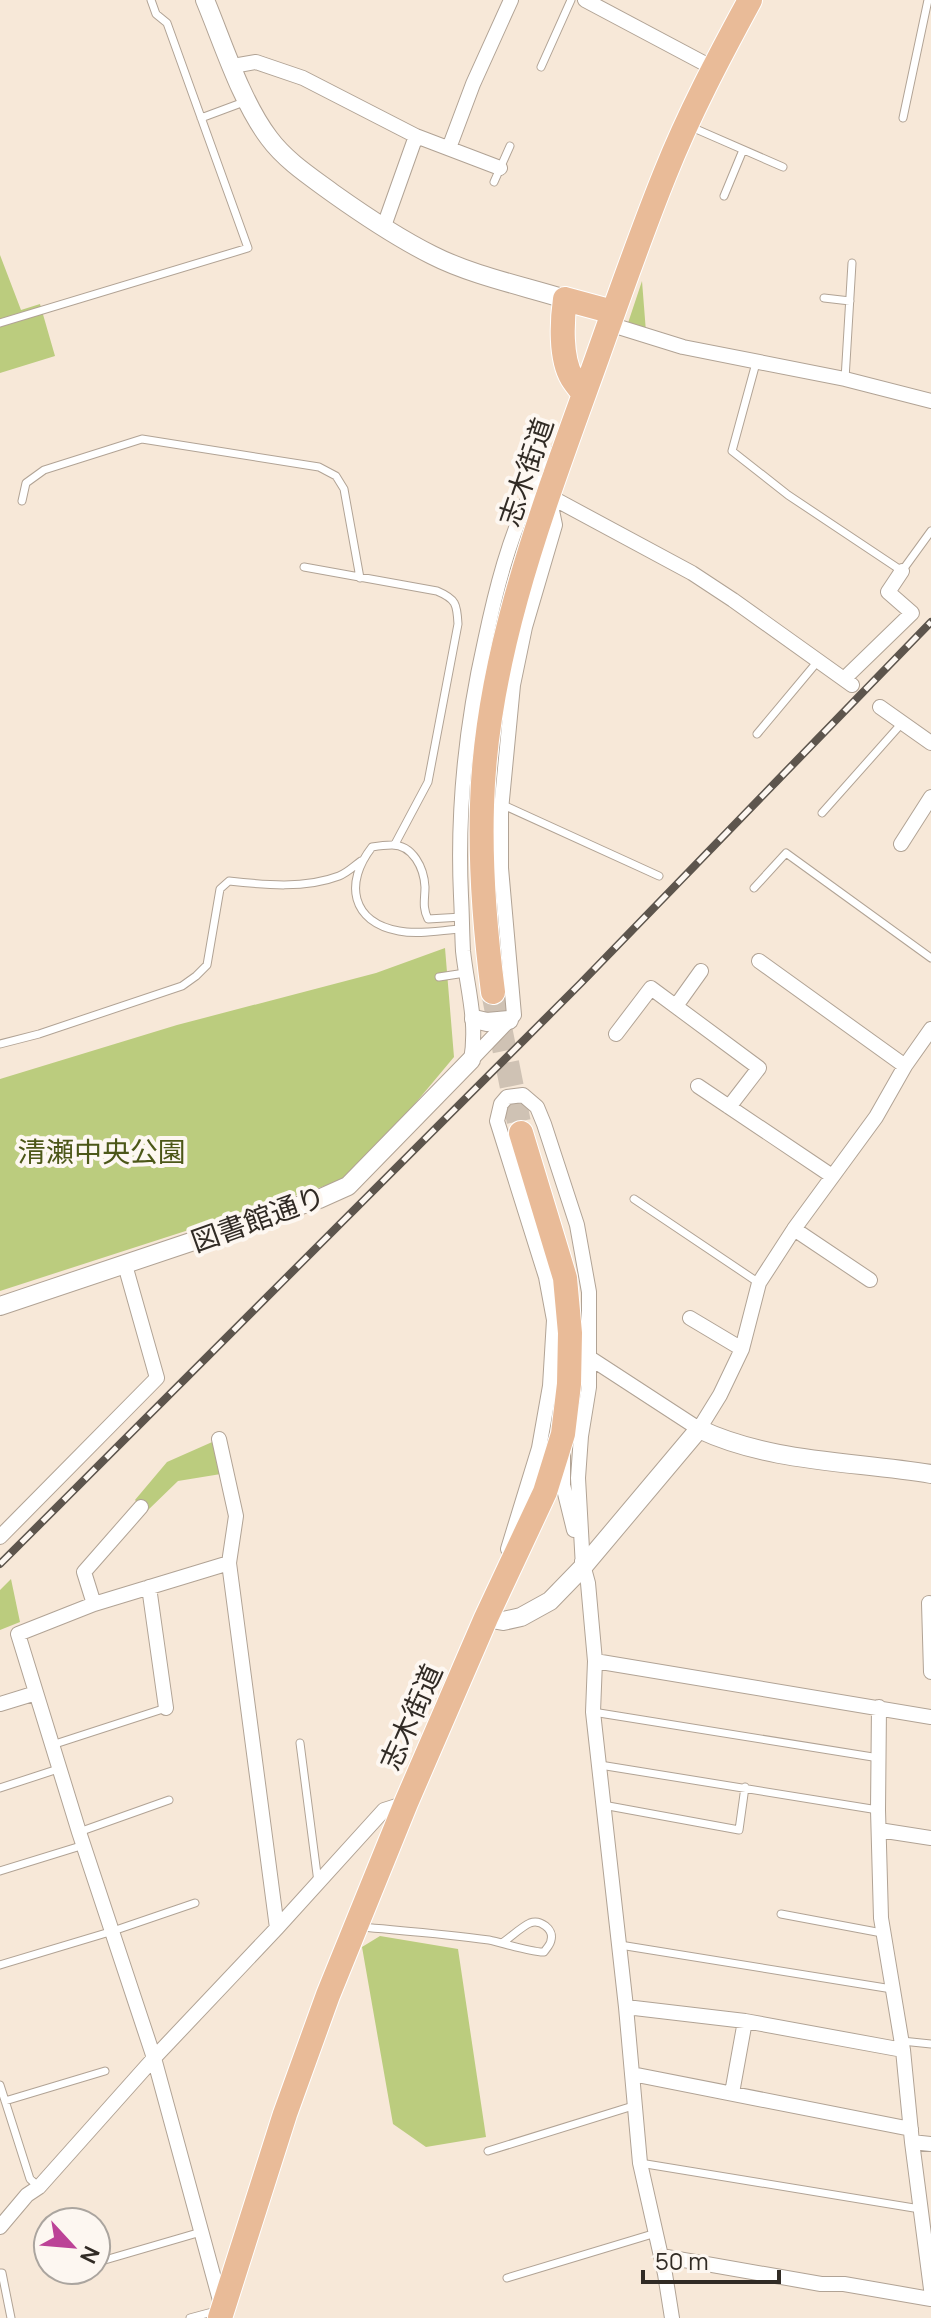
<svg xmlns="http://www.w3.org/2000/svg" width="931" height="2318" font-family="Manrope,'Noto Sans JP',sans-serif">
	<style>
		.green { fill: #bbcc7e }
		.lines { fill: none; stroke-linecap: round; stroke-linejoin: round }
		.primary-tunnel { stroke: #cfc2b4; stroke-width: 24; stroke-dasharray: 24 12; stroke-linecap: butt }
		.service-casing { stroke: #b1a395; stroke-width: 9 }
		.minor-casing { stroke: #b1a395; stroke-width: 16 }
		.tertiary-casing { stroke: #b1a395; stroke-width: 20 }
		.primary-casing { stroke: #fff; stroke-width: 26 }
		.service { stroke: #fff; stroke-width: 7 }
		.minor { stroke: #fff; stroke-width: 14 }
		.tertiary { stroke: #fff; stroke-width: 18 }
		.primary { stroke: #e9bb98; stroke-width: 24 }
		.rail-casing { stroke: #5d554d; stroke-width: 8 }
		.rail { stroke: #fdf7f1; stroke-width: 5; stroke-dasharray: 15; stroke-linecap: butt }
		.labels { text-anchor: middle; stroke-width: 8; stroke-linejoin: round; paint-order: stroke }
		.street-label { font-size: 28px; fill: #312b25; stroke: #fdf7f1 }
		.park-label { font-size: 28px; fill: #4c5718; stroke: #fdf7f1 }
	</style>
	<rect width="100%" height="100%" fill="#f7e8d8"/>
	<path class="green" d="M0 255 21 310 40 304 55 356 0 373Z
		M642 281 646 332 628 323Z
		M445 948 454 1057 408 1112 343 1180 0 1291V1079L177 1025 376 973Z
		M219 1439 227 1473 178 1481 146 1512 135 1500 167 1462Z
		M11 1579 20 1622 0 1630V1590Z
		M380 1936 458 1949 486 2137 426 2147 393 2124 362 1947Z"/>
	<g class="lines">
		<path class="primary-tunnel" d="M493 992 521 1133"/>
		<defs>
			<path id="service" d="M541 67 571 0
				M201 118 244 102
				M903 118 928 0
				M689 126 783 167
				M494 182 510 146
				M724 196 743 150
				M824 298 850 301
				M0 323 248 248 167 23 156 14 151 0
				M756 363 732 451 788 495 902 571 931 531
				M845 379 852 263
				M22 501 26 483 44 470 142 439 319 467 336 476 344 489 360 578
				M304 567 437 591C456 599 457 604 458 624L428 782 395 844
				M757 734 818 661
				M501 804 659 876
				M822 813 902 723
				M754 888 786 853 931 958
				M462 917 428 919C422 907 425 899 425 887 424 868 413 845 392 845 385 845 378 846 372 847 344 883 351 922 399 931 419 935 442 930 462 929
				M439 977 465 973
				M0 1044 39 1034 182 986 196 976 207 965 220 889 229 881C265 885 305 889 339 876 347 873 354 866 361 861
				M634 1199 759 1283
				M593 1712 879 1758
				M300 1743 318 1882
				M52 1745 166 1708
				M600 1765 878 1810
				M0 1788 58 1769
				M603 1805 739 1830 745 1787
				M79 1832 169 1800
				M0 1871 84 1845
				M781 1914 882 1933
				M362 1927C405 1931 447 1934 489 1940 503 1943 534 1953 544 1952 546 1949 551 1944 551 1940 554 1929 540 1919 530 1923 521 1927 511 1937 502 1943
				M620 1945 892 1989
				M0 1965 113 1931 195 1903
				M902 2041 931 2044
				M0 2085 30 2179 38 2186
				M5 2101 105 2071
				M488 2151 633 2106
				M640 2163 920 2209
				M98 2262 201 2232
				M0 2273H2L11 2318
				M507 2278 656 2233
				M190 2318 216 2311"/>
			<path id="minor" d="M585 0 713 68
				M233 66 256 62 303 78 416 136 500 168
				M449 148 473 84 511 0
				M384 226 416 136
				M609 324 683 347 845 379 931 401
				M549 496 692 573 733 600 852 685
				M845 678 912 613 888 592 902 571
				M880 707 931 743
				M901 844 931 797
				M759 961 905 1066
				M676 1006 701 971
				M616 1034 651 988 759 1068 729 1107
				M471 1060C478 1022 467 988 463 951 462 933 462 914 461 896 457 810 466 725 485 641 496 589 509 538 532 490 537 477 547 465 554 454
				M471 1060 514 1015 501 868V810L513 685 525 627 555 525 550 501
				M698 1086 832 1176
				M794 1229 870 1280
				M690 1318 742 1349
				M590 1358 699 1429 720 1395 742 1349 759 1283 794 1229 876 1117 905 1066 931 1029
				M219 1439 236 1516 229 1563 277 1928
				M563 1456V1485L574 1530
				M0 1537 157 1378 125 1265
				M508 1549 539 1448 550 1386 554 1320 546 1277 497 1121 501 1104 507 1097 523 1095 537 1107 544 1124 577 1225 589 1292V1387L581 1436 578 1478 583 1567
				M582 1561 588 1583 595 1661 593 1712 626 2007 640 2163 665 2274 672 2318
				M149 1587 166 1708
				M94 1604 84 1572 141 1507
				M931 1604 929 1603 931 1672
				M595 1661 931 1717
				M0 1704 36 1693
				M879 1707 878 1810 881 1918 903 2050 912 2142 931 2289
				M879 1830 931 1838
				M626 2007 745 2021 903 2050
				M632 2074 911 2129
				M732 2093 745 2021
				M912 2142 931 2144
				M0 2227 27 2195 39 2187 154 2058 277 1928 384 1810 406 1803
				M661 2256 821 2284H844L931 2299
				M221 2304 154 2058 79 1832 18 1634 94 1604 229 1563"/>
			<path id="tertiary" d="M205 0C223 43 241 101 269 138 286 161 311 177 334 194 365 216 398 238 432 255 471 275 523 286 565 299
				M474 1019 487 1022 509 1020
				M0 1306 319 1199 348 1186 471 1060
				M486 1618 503 1621 521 1617 550 1601 583 1567 699 1429C771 1463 853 1461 931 1474"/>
			<path id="primary" d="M584 394C580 389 575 383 572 378 560 358 562 321 565 299L613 312
				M493 992C485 930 480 868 482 805 486 653 545 503 596 361 618 299 640 236 665 174 689 114 719 57 750 0
				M220 2318 285 2114 328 1995 406 1803 486 1618 545 1492 563 1434 569 1384 570 1333 565 1278 521 1133"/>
		</defs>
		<use href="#service" class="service-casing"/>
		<use href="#minor" class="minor-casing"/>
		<use href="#tertiary" class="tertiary-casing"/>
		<use href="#primary" class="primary-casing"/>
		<use href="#service" class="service"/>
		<use href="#minor" class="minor"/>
		<use href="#tertiary" class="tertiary"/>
		<use href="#primary" class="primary"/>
		<defs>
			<path id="rail" d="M0 1564 581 983 931 622"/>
		</defs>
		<use href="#rail" class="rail-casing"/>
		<use href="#rail" class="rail"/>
	</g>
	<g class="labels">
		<g class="street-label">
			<text transform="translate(526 472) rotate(-71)" y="10">志木街道</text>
			<text transform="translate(258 1219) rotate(-20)" y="10">図書館通り</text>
			<text transform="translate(411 1717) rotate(-66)" y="10">志木街道</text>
		</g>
		<g class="park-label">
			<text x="102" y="1162">清瀬中央公園</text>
		</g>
	</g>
	<g transform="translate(72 2246) rotate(116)"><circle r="38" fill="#fdf7f1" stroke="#aba59f" stroke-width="2"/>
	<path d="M0-6L14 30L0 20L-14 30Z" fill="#bc4397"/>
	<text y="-12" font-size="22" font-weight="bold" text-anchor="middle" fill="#312b25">N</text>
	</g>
	<path d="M643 2270v12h136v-12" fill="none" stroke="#312b25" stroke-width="4"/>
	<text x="655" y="2270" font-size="24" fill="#312b25" stroke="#fdf7f1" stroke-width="6" paint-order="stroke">50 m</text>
</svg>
